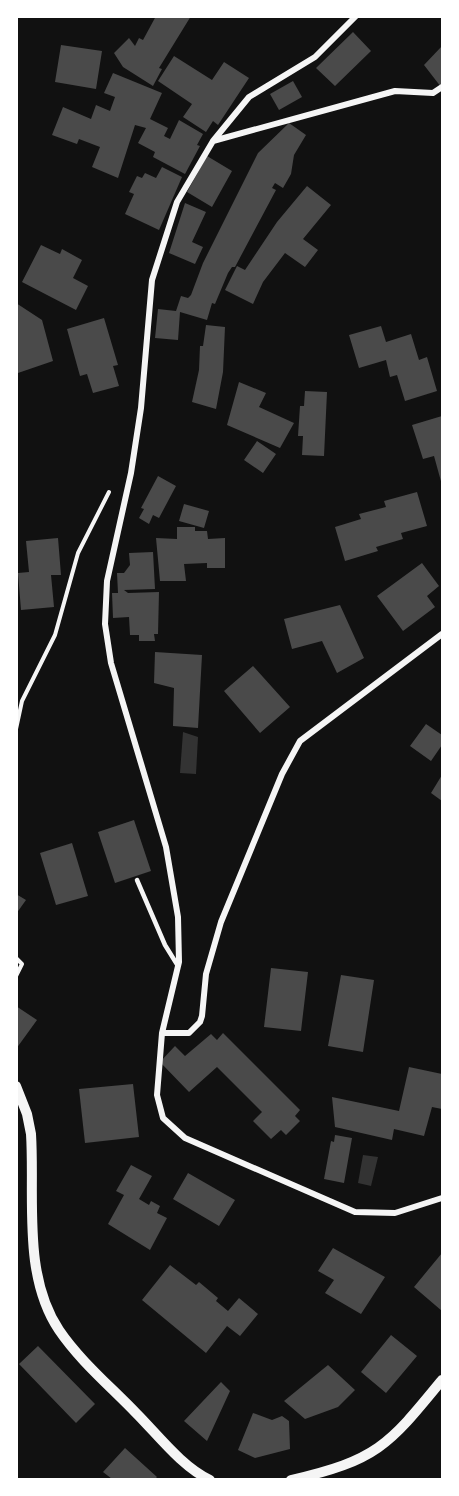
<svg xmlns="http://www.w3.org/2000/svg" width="459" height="1496" font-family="Lato,sans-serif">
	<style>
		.water { fill: #333 }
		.building { fill: #4a4a4a }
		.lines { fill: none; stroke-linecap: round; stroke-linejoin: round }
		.path { stroke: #f5f5f5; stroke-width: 4 }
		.service { stroke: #f5f5f5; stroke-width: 4.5 }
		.minor { stroke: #f5f5f5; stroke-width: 6 }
		.tertiary { stroke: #f5f5f5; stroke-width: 10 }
	</style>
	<rect width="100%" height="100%" fill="#111"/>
	<path class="water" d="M183 732 198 737 196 774 180 773Z
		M363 1155 378 1157 371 1186 358 1183Z"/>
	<path class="building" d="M156 16H191L159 68 162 69 153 86 123 67 114 53 129 38 135 46 139 38 143 40Z
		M353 32 371 51 335 86 316 68Z
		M61 45 102 51 96 89 55 82Z
		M442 46V85L441 87 424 65Z
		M174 56 212 80 224 62 249 78 218 125 213 121 206 132 183 117 192 104 158 81Z
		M113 73 162 93 150 119 168 128 164 136 170 139 179 120 203 134 197 145 200 146 185 174 153 157 155 152 138 143 146 128 135 125 118 178 92 167 100 147 79 139 77 144 52 135 63 107 91 119 96 105 110 111 115 97 104 93Z
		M293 81 302 97 279 110 270 94Z
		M289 123 306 135 294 155 291 174 283 188 275 183 272 188 276 190 235 267H232L228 273 215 304 212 303 207 320 180 312 178 340 155 338 158 309 176 311 181 296 188 298 191 295 203 263 258 153Z
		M207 156 232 171 212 207 187 192Z
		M162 167 182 177 159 230 125 214 134 194 129 192 137 176 142 178 145 173 156 178Z
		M307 186 331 205 303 239 318 250 305 267 285 253 263 282 253 304 225 290 237 266 245 270 277 222Z
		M185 203 206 212 192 242 203 247 195 264 169 253Z
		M41 245 60 254 62 249 82 260 73 278 88 286 76 310 22 282Z
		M16 303 42 320 53 361 18 373Z
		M104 318 118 365 113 366 119 386 93 393 87 374 80 376 67 329Z
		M206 325 225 327 223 372 216 409 192 402 199 370 200 346H203Z
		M381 326 386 342 411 334 419 360 427 357 437 391 405 401 397 375 390 377 386 360 359 368 349 335Z
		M239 382 266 393 259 407 294 423 280 448 227 425Z
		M305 391 327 392 324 456 302 455 303 436H298L300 406H304Z
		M442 416V485L434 456 423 459 412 425Z
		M257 441 276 454 263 473 244 460Z
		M158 476 176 486 159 518 153 515 149 524 139 518 144 509 141 508Z
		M417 492 427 526 401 533 403 539 376 547 378 551 345 561 335 527 361 519 359 514 386 507 384 501Z
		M184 504 209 511 204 528 179 521Z
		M177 527H195V531H207L208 539 225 538V568H207V563L184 564 186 581H160L156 538 177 539Z
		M58 538 61 575H51L54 607 21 610 18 573 29 572 26 541Z
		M153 552 155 589 124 590 128 593 159 592 158 634H154L155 641H139V635H130L129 617 113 618 112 593H118L117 573H124L130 565 129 553Z
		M422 563 439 586 427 596 435 607 403 631 377 596Z
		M340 605 364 658 337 673 322 641 292 649 284 619Z
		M155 652 202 655 198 728 173 726 174 688 154 683Z
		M253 666 290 707 260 733 224 691Z
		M426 724 442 735V745L431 761 410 746Z
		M442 775V801L431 793Z
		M134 820 151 871 115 883 98 832Z
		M72 843 88 896 56 905 40 853Z
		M16 894 26 900 16 914Z
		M271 968 308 972 301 1031 264 1027Z
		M341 975 374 980 363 1052 328 1046Z
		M16 1006 37 1020 16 1049Z
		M223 1033 300 1110 295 1116 300 1121 286 1135 281 1130 271 1139 253 1121 262 1112 217 1067 189 1092 160 1062 175 1046 185 1056 211 1034 217 1040Z
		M409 1067 442 1074V1109L432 1107 424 1136 394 1129 392 1140 335 1127 332 1097 399 1111Z
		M133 1084 139 1137 85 1143 79 1089Z
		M335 1135 352 1138 344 1183 324 1179 331 1141 334 1142Z
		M131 1165 152 1176 139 1199 149 1205 151 1201 160 1206 157 1213 167 1218 150 1250 108 1224 124 1195 116 1191Z
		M188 1173 235 1200 219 1226 173 1199Z
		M333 1248 385 1277 361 1314 325 1293 334 1280 318 1271Z
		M442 1253V1311L414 1287Z
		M170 1265 196 1285 199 1282 218 1298 216 1301 228 1311 239 1298 258 1314 240 1336 227 1326 206 1353 142 1300Z
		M391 1335 417 1356 386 1393 361 1372Z
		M38 1346 95 1404 76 1423 19 1364Z
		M328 1365 355 1390 338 1407 305 1419 284 1401Z
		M221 1382 230 1391 207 1441 184 1421Z
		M253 1413 272 1420 282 1416 289 1421 290 1449 255 1458 238 1450Z
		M125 1448 157 1477 155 1479H112L103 1472Z"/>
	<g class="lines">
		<path class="path" d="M16 729 22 701 55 635 78 553 109 492
			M16 958 22 964 16 976"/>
		<path class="service" d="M137 880 165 945 178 966"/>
		<path class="minor" d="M356 16 315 57 249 97 213 141 177 202 152 280 141 408 131 473 107 581 105 624 111 663 166 847 178 917 179 962 162 1033 157 1095 163 1118 185 1138 355 1212 395 1213 442 1198
			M213 141 395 91 433 93 442 87
			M162 1033H189L200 1022 202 1016 206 974 221 922 282 774 300 741 442 634"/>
		<path class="tertiary" d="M16 1086 27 1114 31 1134C35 1197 22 1275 59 1330 80 1361 110 1386 136 1413 158 1435 182 1467 210 1480
			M291 1480C377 1460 388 1446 442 1380"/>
	</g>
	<rect width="459" height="1496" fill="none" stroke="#ffffff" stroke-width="36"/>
</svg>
